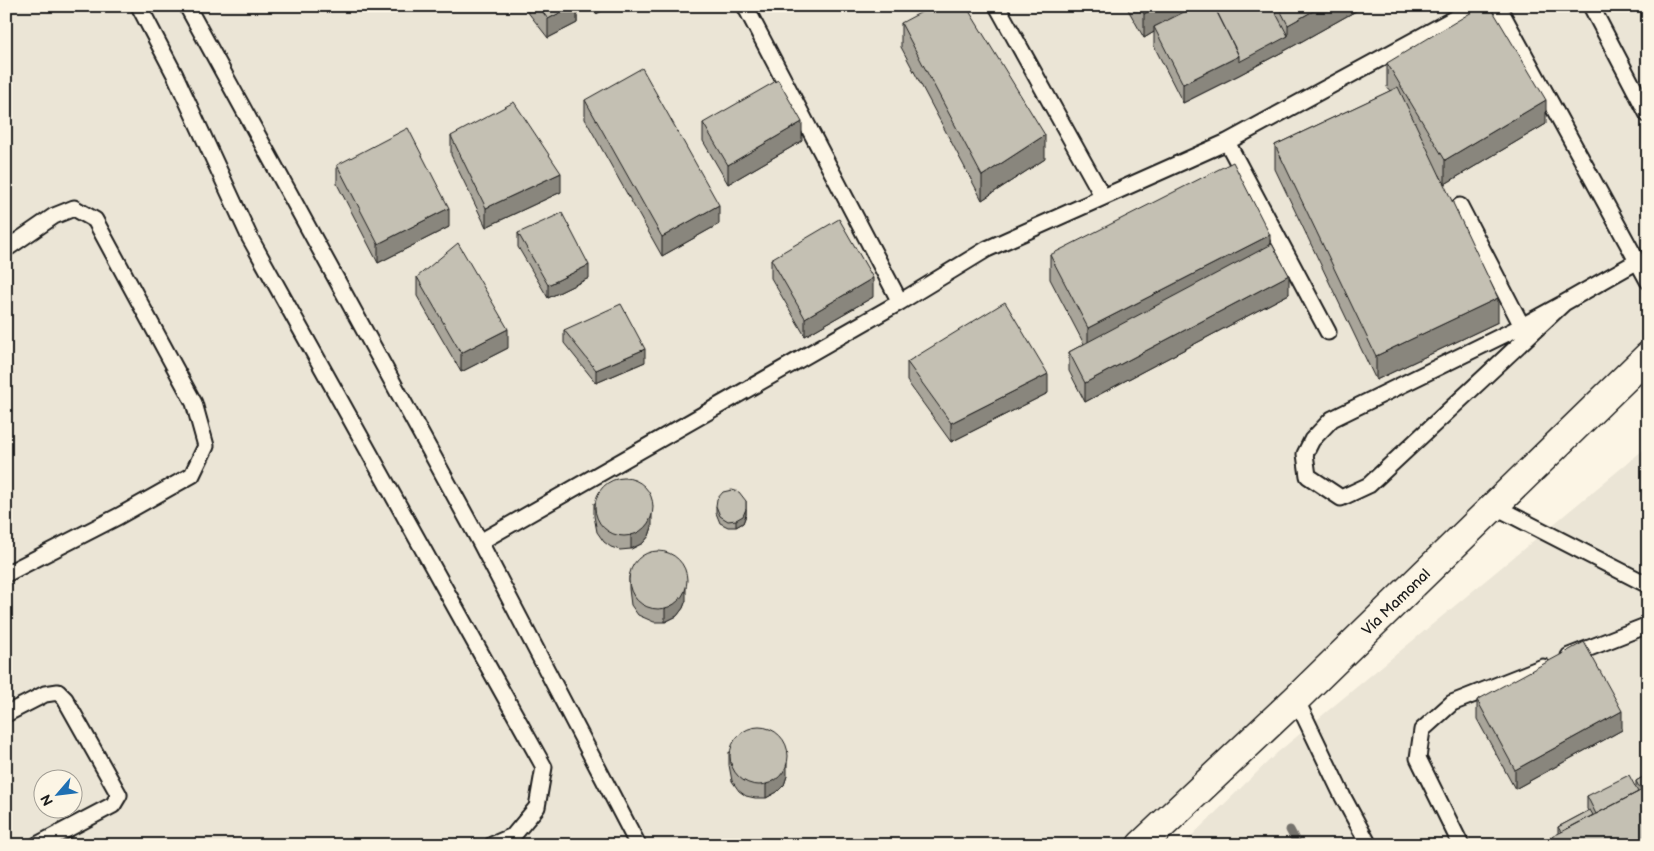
<svg xmlns="http://www.w3.org/2000/svg" width="1654" height="851" font-family="'Balsamiq Sans',sans-serif">
	<style>
		.built { fill: #ebe5d6; fill-rule: evenodd }
		.lines { fill: none; stroke-linecap: round; stroke-linejoin: round }
		.stream { stroke: #75726c; stroke-width: 9 }
		.lane-casing { stroke: #1c1c1c; stroke-width: 19 }
		.secondary-casing { stroke: #1c1c1c; stroke-width: 31 }
		.lane { stroke: #fcf5e5; stroke-width: 15 }
		.secondary { stroke: #fcf5e5; stroke-width: 28 }
		.wall { fill: #a9a59a; stroke: #1c1c1c }
		.shaded-wall { fill: #89867d; stroke: #1c1c1c }
		.building { fill: #c4c0b3; stroke: #1c1c1c }
		.labels { text-anchor: middle; stroke-width: 4; stroke-linejoin: round; paint-order: stroke }
		.street-label { font-size: 15px; fill: #1c1c1c; stroke: #fcf5e5 }
	</style>
	<rect width="100%" height="100%" fill="#fcf5e5"/>
	<filter id="ink" filterUnits="userSpaceOnUse"><feTurbulence type="fractalNoise" baseFrequency=".02" numOctaves="2"/><feDisplacementMap in="SourceGraphic" scale="10" xChannelSelector="R" yChannelSelector="G"/><feConvolveMatrix kernelMatrix="1 2 1 2 8 2 1 2 1" color-interpolation-filters="sRGB"/></filter>
	<g filter="url(#ink)">
		<path class="built" d="M6 6H1648V356L1296 699 1127 845H6ZM42 778H72V808H42Z
			M1648 446V845H1182L1278 752Z"/>
		<g class="lines">
			<path class="stream" d="M1290 830 1298 845"/>
			<defs>
				<path id="lane" d="M139 6 175 75 250 238 544 767 537 807 513 836 492 845
					M187 6 480 542 638 845
					M745 6 900 302
					M997 6 1103 197
					M1498 6 1648 281
					M1591 6 1648 115
					M1227 142 1328 332
					M1460 206 1522 326
					M1564 303 1522 326 1332 419 1312 440 1305 454 1308 476 1341 498 1369 485 1564 303 1636 262
					M1494 506 1648 585
					M480 542 900 302 987 249 1227 142 1477 6
					M6 574 119 516 192 475 206 446 194 403 95 220 74 208 54 216 9 247
					M1569 656 1648 625
					M1296 699 1343 797 1369 845
					M6 714 45 694 58 692 65 699 119 795 113 805 37 845
					M1461 845 1418 758 1422 730 1452 703 1543 667"/>
				<path id="secondary" d="M1141 845 1296 699 1648 356"/>
			</defs>
			<use href="#lane" class="lane-casing"/>
			<use href="#secondary" class="secondary-casing"/>
			<use href="#lane" class="lane"/>
			<use href="#secondary" class="secondary"/>
		</g>
		<path class="wall" d="M523 6H577V23L548 38Z
			M591 6H611L596 14Z
			M1126 6H1214L1215 8 1218 6H1363V7L1288 49 1239 75 1183 103 1154 46V32L1144 38Z
			M901 23 1045 159 982 200 901 47Z
			M1387 63 1546 124 1445 184 1439 174 1498 322 1376 380 1275 169V145L1390 91 1387 87Z
			M585 100 719 224 662 256 585 119Z
			M703 123 802 141 728 184 703 141Z
			M451 136 561 192 486 227 451 155Z
			M337 165 449 227 378 263 337 184Z
			M518 233 589 278 548 298 518 247Z
			M1270 245 1289 294 1085 402 1069 371V352L1084 344 1050 279V255Z
			M771 259 873 297 805 336 771 278Z
			M417 277 508 348 461 372 417 296Z
			M564 330 645 362 596 383 564 343Z
			M907 362 1048 393 951 442 907 381Z
			M746 501V515L743 523 736 527H728L720 523 716 513V506Z
			M594 503 652 527 649 536 643 543 631 549 620 550 611 547 604 542 597 532 594 516Z
			M629 576 686 600 683 608 677 616 665 622H654L638 615 631 605 629 589Z
			M1477 700 1622 730 1515 789 1477 719Z
			M729 752 787 776 784 785 777 792 766 798H755L746 796 739 791 732 781 729 765Z
			M1648 774V845L1558 833V827L1588 811 1587 809V796L1636 787V781Z"/>
		<path class="shaded-wall" d="M573 6H577V23L548 38V19Z
			M596 6H611L596 14Z
			M1158 6H1199L1154 27V32L1144 38V14Z
			M1322 6H1363V7L1288 49 1239 75 1183 103V84L1239 56 1288 36V25Z
			M1546 100V124L1445 184V160Z
			M802 122V141L728 184V165Z
			M1045 135V159L982 200V176Z
			M561 173V192L486 227V208Z
			M719 205V224L662 256V237Z
			M449 208V227L378 263V244Z
			M1270 235V259L1088 352V328Z
			M589 265V278L548 298V285Z
			M1289 275V294L1085 402V383Z
			M873 278V297L805 336V318Z
			M1498 298V322L1376 380V356Z
			M508 329V348L461 372V353Z
			M645 349V362L596 383V370Z
			M1048 374V393L951 442V423Z
			M8 501V525H6V502Z
			M746 509V515L743 523 736 527V520Z
			M652 514V527L649 536 643 543 631 549V536Z
			M686 587V600L683 608 677 616 665 622V609Z
			M1622 711V730L1515 789V770Z
			M787 763V776L784 785 777 792 766 798V785Z"/>
		<path class="building" d="M538 6H573L548 19Z
			M933 6H966L1045 135 982 176 901 23Z
			M1140 6H1158L1144 14Z
			M1196 6H1214L1239 56 1183 84 1154 27Z
			M1218 6H1272L1288 36 1239 62V56L1215 8Z
			M1278 6H1322L1288 25Z
			M1482 6H1490L1546 100 1445 160 1387 63Z
			M642 68 719 205 662 237 585 100Z
			M778 80 802 122 728 165 703 123Z
			M1398 87 1498 298 1376 356 1275 145Z
			M514 102 561 173 486 208 451 136Z
			M408 128 449 208 378 244 337 165Z
			M1233 162 1270 235 1088 328 1050 255Z
			M562 213 589 265 548 285 518 233Z
			M839 219 873 278 805 318 771 259Z
			M458 243 508 329 461 353 417 277Z
			M1272 244 1289 275 1085 383 1069 352Z
			M1005 302 1048 374 951 423 907 362Z
			M621 304 645 349 596 370 564 330Z
			M595 507a29 29 0 1 1 58 0a29 29 0 1 1-58 0Z
			M732 490 739 492 746 501V509L743 516 736 520 728 521 720 516 716 506 717 499 723 492Z
			M629 580a29 29 0 1 1 58 0a29 29 0 1 1-58 0Z
			M1584 642 1622 711 1515 770 1477 700Z
			M730 756a29 29 0 1 1 58 0a29 29 0 1 1-58 0Z
			M1648 774V787L1641 791 1636 781Z
			M1629 775 1638 792 1596 814 1587 796Z
			M1648 787V845H1538V844Z
			M1590 810 1593 815 1561 832 1558 827Z"/>
	</g>
	<g class="labels">
		<g class="street-label">
			<text transform="translate(1396 602) rotate(-44)" y="5">Vía Mamonal</text>
		</g>
	</g>
	<rect width="1654" height="851" fill="none" stroke="#fcf5e5" stroke-width="25"/>
	<rect x="12" y="12" width="1629" height="826" fill="none" stroke="#1c1c1c" stroke-width="2" filter="url(#ink)"/>
	<g transform="translate(58 794) rotate(242)"><circle r="24" fill="#fcf5e5" stroke="#a29e95"/>
	<path d="M0-4L9 19L0 12L-9 19Z" fill="#1f6fb2"/>
	<text y="-8" font-size="14" font-weight="bold" text-anchor="middle" fill="#1c1c1c">N</text>
	</g>
</svg>
